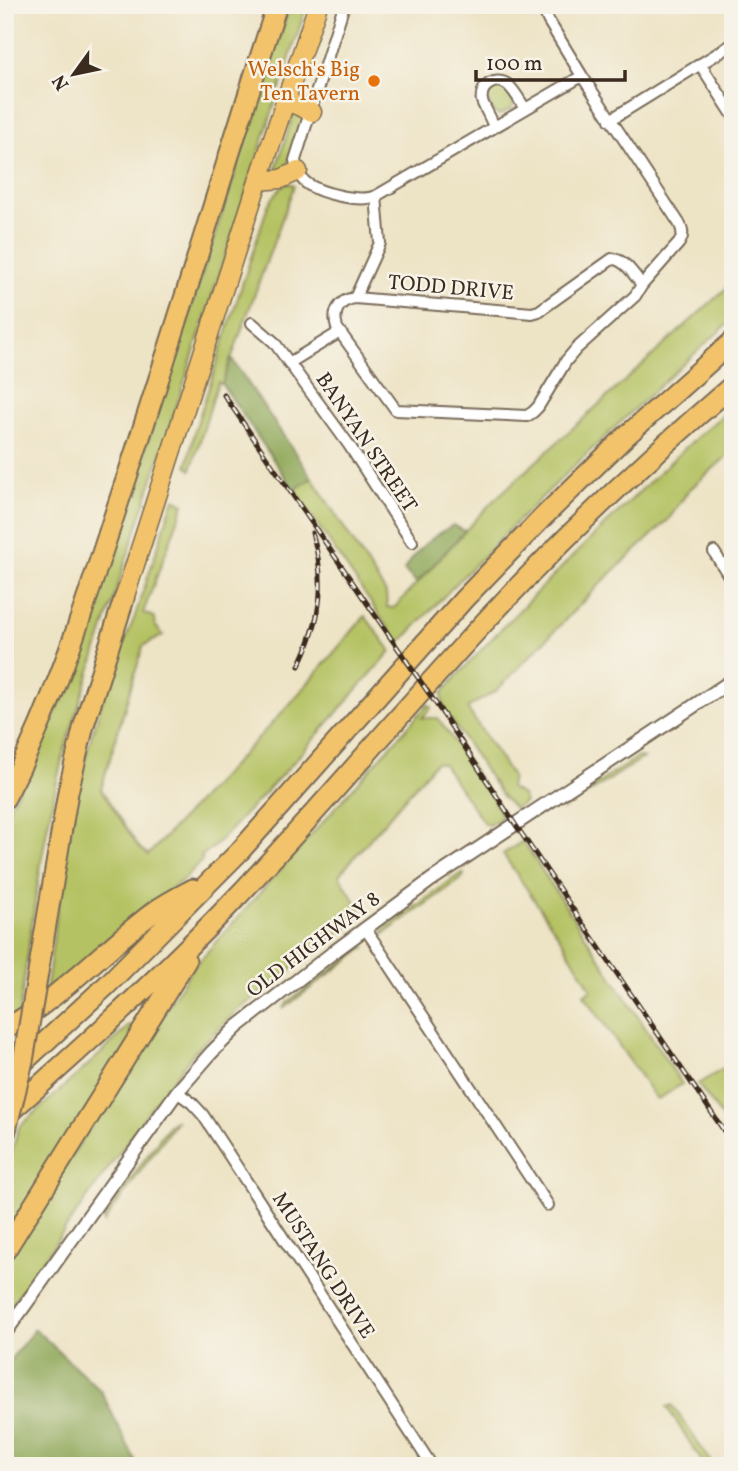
<svg xmlns="http://www.w3.org/2000/svg" width="738" height="1471" font-family="Vollkorn,serif">
	<style>
		.green { fill: #b5c264; stroke: #787641; stroke-width: 2 }
		.forest { fill: #90a85a; stroke: #66693c; stroke-width: 2 }
		.lines { fill: none; stroke-linecap: round; stroke-linejoin: round }
		.minor-casing { stroke: #796b58; stroke-width: 14 }
		.tertiary-casing { stroke: #796b58; stroke-width: 16 }
		.trunk-casing { stroke: #796b58; stroke-width: 21 }
		.motorway-casing { stroke: #796b58; stroke-width: 23 }
		.minor { stroke: #fff; stroke-width: 10 }
		.tertiary { stroke: #fff; stroke-width: 12 }
		.trunk { stroke: #f2c36a; stroke-width: 18 }
		.motorway { stroke: #f2c36a; stroke-width: 19 }
		.rail-casing { stroke: #3b2a1e; stroke-width: 5 }
		.rail { stroke: #f7f3e8; stroke-width: 2.5; stroke-dasharray: 8; stroke-linecap: butt }
		.motorway-bridge-casing { stroke: #796b58; stroke-width: 23; stroke-linecap: butt }
		.motorway-bridge { stroke: #f2c36a; stroke-width: 19 }
		.food-dot { fill: #e8710a; stroke: #f7f3e8; stroke-width: 2.5 }
		.labels { text-anchor: middle; stroke-width: 5; stroke-linejoin: round; paint-order: stroke }
		.food-label { font-size: 21px; fill: #c56008; stroke: #f7f3e8; text-anchor: end }
		.street-label { font-size: 21px; fill: #3b2a1e; stroke: #f7f3e8 }
	</style>
	<rect width="100%" height="100%" fill="#f7f3e8"/>
	<filter id="ink" filterUnits="userSpaceOnUse"><feTurbulence type="fractalNoise" baseFrequency=".0143" numOctaves="2"/><feDisplacementMap in="SourceGraphic" scale="14" xChannelSelector="R" yChannelSelector="G"/><feConvolveMatrix kernelMatrix="1 2 1 2 8 2 1 2 1" color-interpolation-filters="sRGB"/></filter>
	<filter id="wash" filterUnits="userSpaceOnUse"><feTurbulence type="fractalNoise" baseFrequency=".00686" numOctaves="4" result="noise"/><feDisplacementMap in="SourceGraphic" scale="28" xChannelSelector="R" yChannelSelector="G"/><feGaussianBlur stdDeviation="1.57" result="paint"/><feColorMatrix in="noise" values="0 0 0 0 0 0 0 0 0 0 0 0 0 0 0 0 0 1.4 0 .05"/><feComposite in="paint" operator="in"/></filter>
	<g filter="url(#wash)">
		<rect width="100%" height="100%" fill="#ede3c5"/>
		<path class="green" d="M290 5H307L65 748C42 836 32 925 19 1015L5 1023V815L34 761 62 698 110 556Z
			M495 88C505 86 511 95 514 104L511 109 500 115C492 113 487 103 488 95Z
			M295 109 302 114 305 122 288 163 285 168 279 172 275 171Z
			M289 183 294 186 222 384 218 382 191 470 187 466 195 430 268 205 280 188Z
			M733 282V319C617 423 505 529 399 644L294 490 312 478 386 593 387 607 394 608 493 501Z
			M733 407V451L689 490 668 520 602 582 496 691 467 708 510 774 512 777 510 788 522 795 525 802 515 809 502 796 444 709 442 693C501 626 565 563 630 501 663 469 696 436 733 407Z
			M174 499 184 504 143 613 154 617 155 625 163 635 143 646 101 789 138 846 148 855 290 704 365 616 391 651 290 766 215 846 201 856 203 859 185 878 46 993 69 823 89 744 109 679 134 619 173 501Z
			M428 704 431 708 422 718H438L492 798 498 809 501 819 488 825 484 823 443 764 437 762 434 764 339 875 360 909 361 917 237 1011 195 1051 150 1109 5 1314V1260L191 970Z
			M638 757 643 758 564 809 566 804Z
			M523 841 682 1084 657 1100 584 995 591 989 563 942 503 854Z
			M461 873 464 874 462 878 381 936 385 929Z
			M362 947H365L283 1009 288 1002Z
			M130 1025 136 1032 5 1242V1174L19 1127 96 1058Z
			M733 1063V1132L698 1084Z
			M177 1120 104 1222 103 1218 169 1125Z
			M672 1405 714 1466H705L667 1407Z"/>
		<path class="forest" d="M231 358 312 478 294 490 222 384Z
			M453 525 465 531 417 583 404 570C420 546 429 539 453 525Z
			M35 1329 101 1391 138 1466H5V1366Z"/>
	</g>
	<g filter="url(#ink)">
		<g class="lines">
			<defs>
				<path id="minor" d="M344 5 295 160C296 168 298 175 304 181 317 193 360 203 376 196L582 76
					M542 5 548 20 582 76 679 223C683 230 684 236 679 243L642 285 635 296 576 349 566 361 538 407 533 412 527 416 396 410 337 328C332 312 339 300 355 298L532 313 539 311 612 259C625 259 634 275 642 285
					M700 64 733 115
					M610 120 733 44
					M494 127C491 118 485 109 482 101 479 85 497 76 508 85 515 91 520 101 525 109
					M355 298 380 243 376 196
					M252 323 274 342 349 445 412 542
					M289 363 340 332
					M714 552 733 582
					M365 928 548 1205
					M177 1092 192 1103 203 1115 432 1466"/>
				<path id="tertiary" d="M5 1333 177 1092 211 1053 237 1027 335 951 431 880 733 680"/>
				<path id="trunk" d="M287 101 312 112
					M258 181 281 179 298 171
					M124 599 256 188 318 5"/>
				<path id="motorway" d="M5 798C55 704 86 602 119 501 174 337 223 170 277 5
					M39 967 68 792 84 725 124 599
					M5 1029C61 998 104 949 155 911 166 903 180 896 193 889
					M5 1079 107 985 240 851 464 599 543 517 625 437 733 341
					M5 1116C85 1046 163 975 236 898 325 804 407 705 495 611 570 531 650 456 733 385
					M5 1251 186 961"/>
			</defs>
			<use href="#minor" class="minor-casing"/>
			<use href="#tertiary" class="tertiary-casing"/>
			<use href="#trunk" class="trunk-casing"/>
			<use href="#motorway" class="motorway-casing"/>
			<use href="#minor" class="minor"/>
			<use href="#tertiary" class="tertiary"/>
			<use href="#trunk" class="trunk"/>
			<use href="#motorway" class="motorway"/>
			<defs>
				<path id="rail" d="M224 395 443 714 515 824 733 1144
					M299 666C321 621 327 581 312 533"/>
			</defs>
			<use href="#rail" class="rail-casing"/>
			<use href="#rail" class="rail"/>
			<defs>
				<path id="motorway-bridge" d="M5 1134 23 1061 39 967"/>
			</defs>
			<use href="#motorway-bridge" class="motorway-bridge-casing"/>
			<use href="#motorway-bridge" class="motorway-bridge"/>
		</g>
	</g>
	<circle class="food-dot" cx="374" cy="81" r="7"/>
	<g class="labels">
		<g class="food-label">
			<text x="360" y="76">Welsch's Big<tspan x="360" dy="24">Ten Tavern</tspan></text>
		</g>
		<g class="street-label">
			<text transform="translate(451 287) rotate(5)" y="7">TODD DRIVE</text>
			<text transform="translate(367 442) rotate(56)" y="7">BANYAN STREET</text>
			<text transform="translate(313 944) rotate(-37)" y="7">OLD HIGHWAY 8</text>
			<text transform="translate(324 1265) rotate(57)" y="7">MUSTANG DRIVE</text>
		</g>
	</g>
	<rect width="738" height="1471" fill="none" stroke="#f7f3e8" stroke-width="28"/>
	<g transform="translate(74 74) rotate(237)" stroke="#f7f3e8" stroke-width="5" paint-order="stroke">
	<path d="M0-5L12 26L0 18L-12 26Z" fill="#3b2a1e"/>
	<text y="-10" font-size="19" font-weight="bold" text-anchor="middle" fill="#3b2a1e">N</text>
	</g>
	<path d="M476 70v10h149v-10" fill="none" stroke="#3b2a1e" stroke-width="3.5"/>
	<text x="486" y="70" font-size="21" fill="#3b2a1e" stroke="#f7f3e8" stroke-width="5" paint-order="stroke">100 m</text>
</svg>
